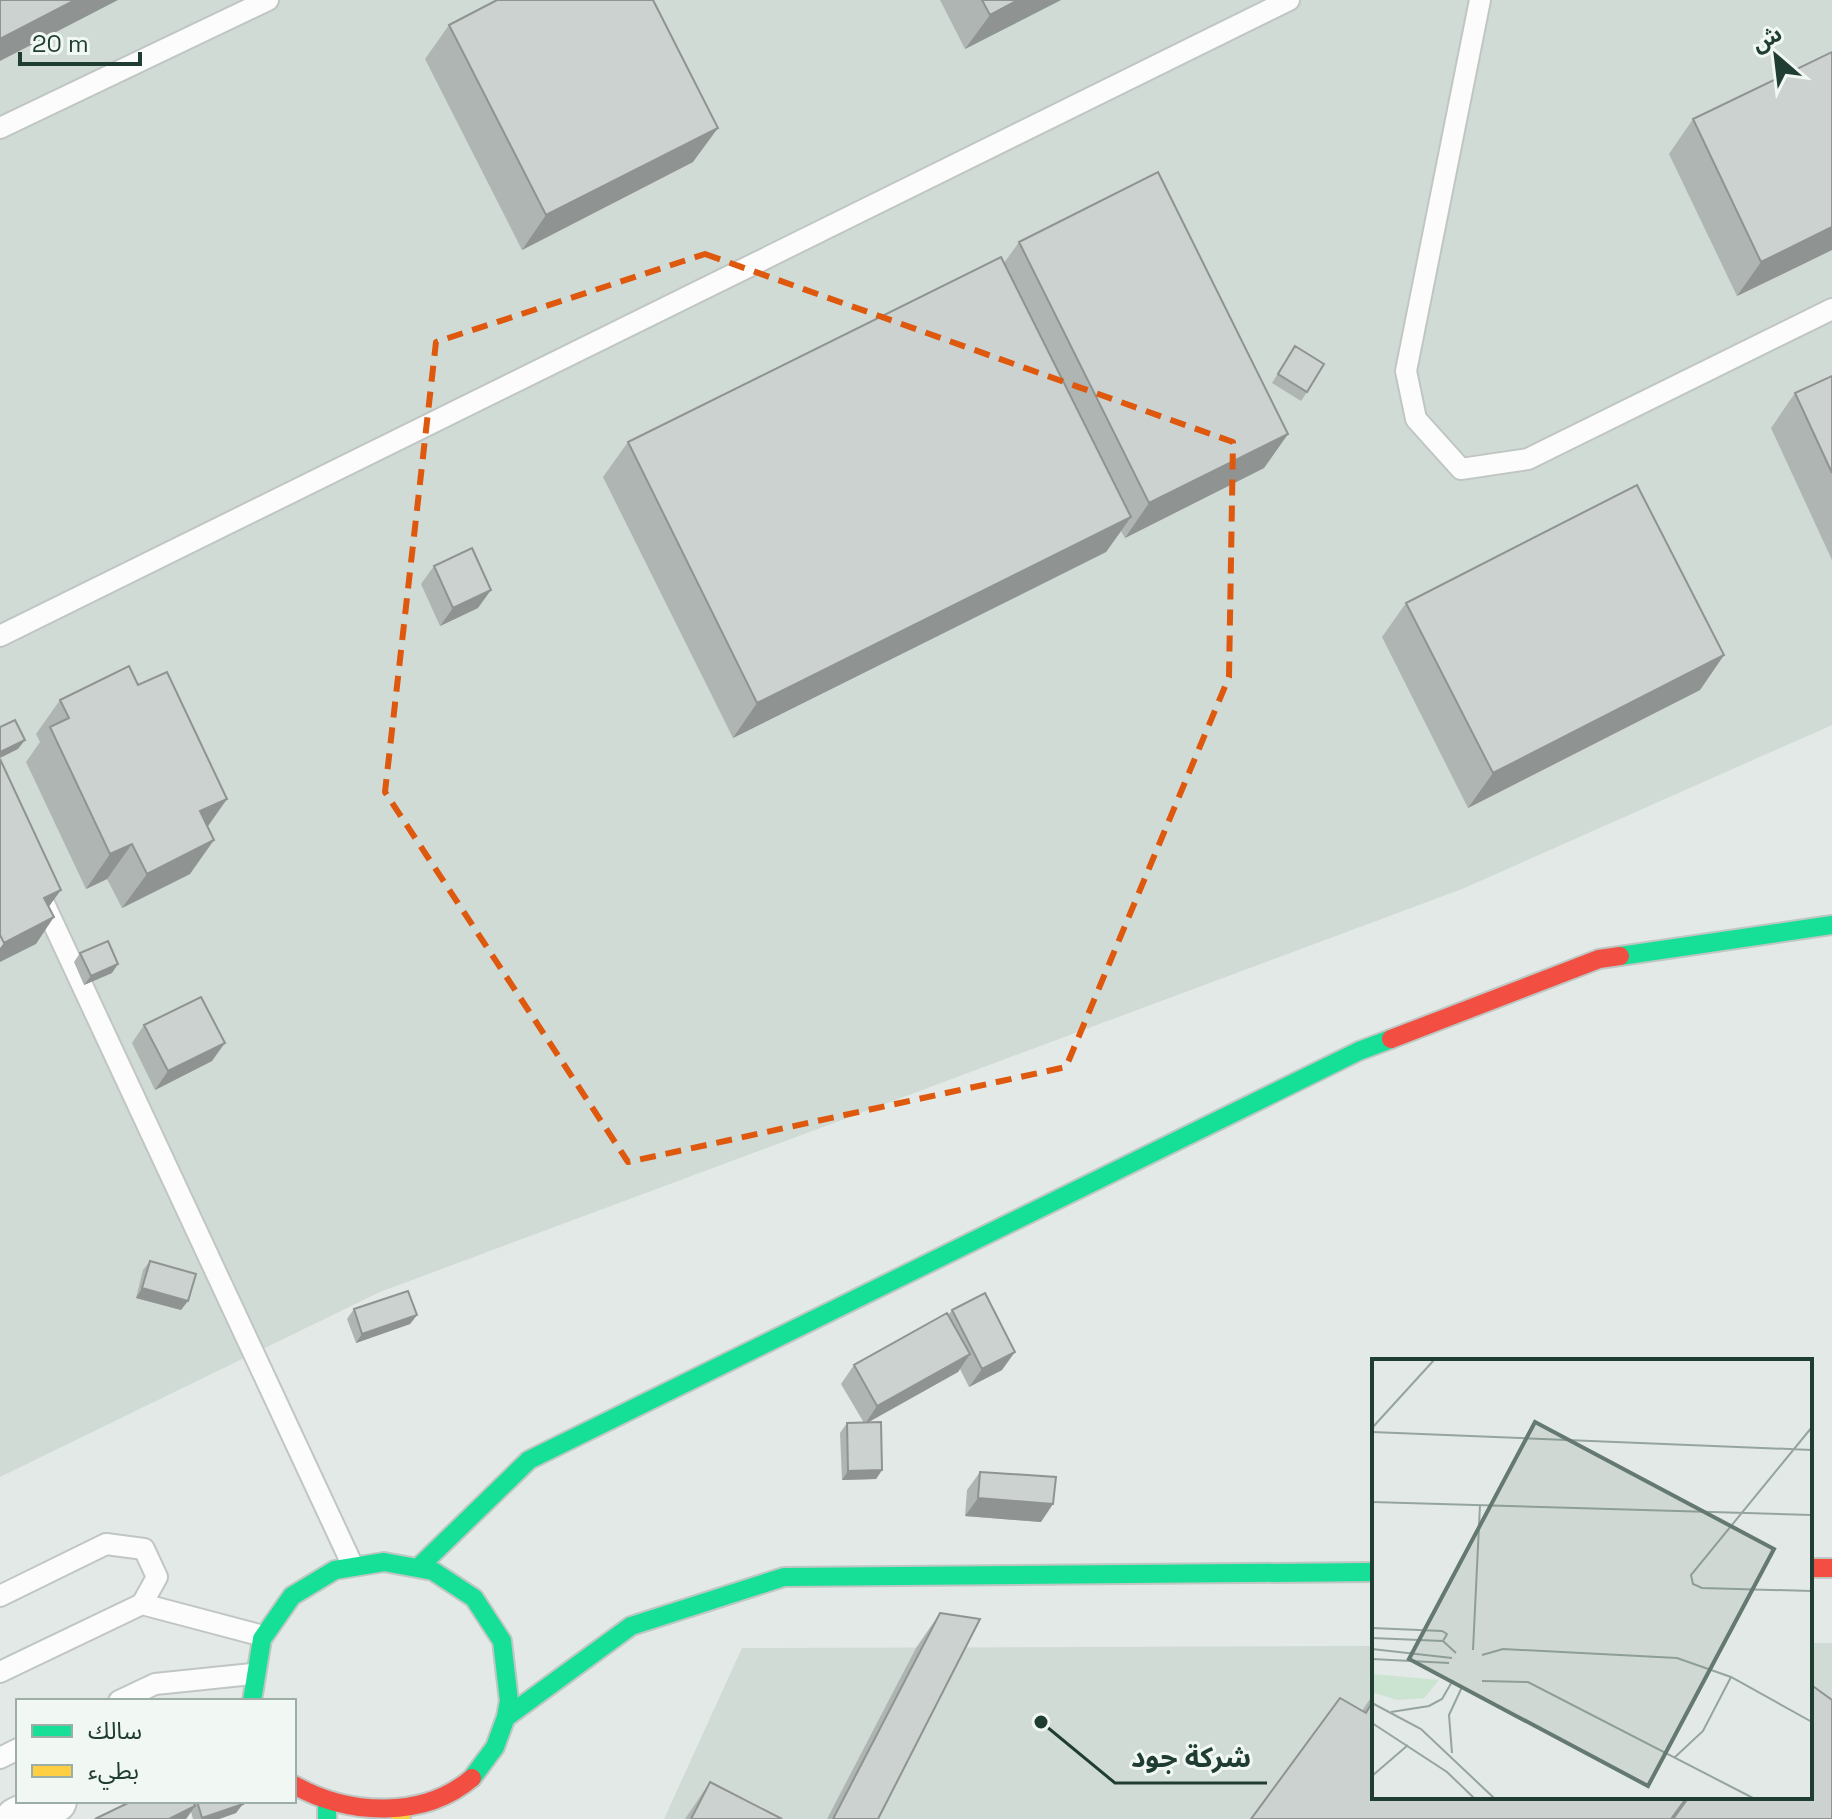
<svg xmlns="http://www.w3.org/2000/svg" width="1832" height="1819" font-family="'Space Grotesk','Noto Sans Arabic',sans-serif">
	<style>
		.built { fill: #d0dbd6 }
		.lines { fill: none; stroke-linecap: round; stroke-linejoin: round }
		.lane-casing { stroke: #c0c6c3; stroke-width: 24 }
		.street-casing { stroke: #c0c6c3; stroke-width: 46 }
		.fast-casing { stroke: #bec7c3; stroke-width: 22 }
		.slow-casing { stroke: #bec7c3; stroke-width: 22 }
		.jam-casing { stroke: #bec7c3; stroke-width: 22 }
		.lane { stroke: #fbfcfb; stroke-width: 20 }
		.street { stroke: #fbfcfb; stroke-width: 42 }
		.fast { stroke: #16e098; stroke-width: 18 }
		.slow { stroke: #ffcf43; stroke-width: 18 }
		.jam { stroke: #f24e42; stroke-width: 18 }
		.wall { fill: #afb5b2 }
		.shaded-wall { fill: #8f9391 }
		.building { fill: #ccd2cf; stroke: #8f9391; stroke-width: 2 }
		.marked { fill: none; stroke: #de580e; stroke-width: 6; stroke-dasharray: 16 10; stroke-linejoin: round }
		.inset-road { fill: none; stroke: #95a49e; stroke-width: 2 }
		.view { fill: #647972; fill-opacity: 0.15; stroke: #647972; stroke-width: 4 }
		.inset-edge { fill: none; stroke: #203d33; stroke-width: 4 }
		.leader { fill: none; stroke: #203d33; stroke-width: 3 }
		.callout-dot { fill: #203d33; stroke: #f1f8f4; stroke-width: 3 }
		.callout-label { font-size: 28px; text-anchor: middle; font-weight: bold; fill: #203d33; stroke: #f1f8f4; stroke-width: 6; stroke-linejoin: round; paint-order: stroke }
	</style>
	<rect width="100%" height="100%" fill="#e3e9e6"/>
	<path class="built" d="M0 0H1832V725L1462 889 380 1292 0 1477Z
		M1810 1643H1832V1819H664L742 1648 1374 1646V1797H1810Z"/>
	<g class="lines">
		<defs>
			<path id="lane" d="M1480 0 1406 371 1416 419 1461 469 1528 459 1832 309
				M0 128 268 0
				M0 636 1289 0
				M41 897 351 1562
				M0 1596 106 1544 144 1549 157 1577 142 1604
				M0 1672 142 1604 263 1636
				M119 1701 155 1684 252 1674
				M0 1758 18 1749"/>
			<path id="street" d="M17 1819 55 1801"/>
			<path id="fast" d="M1620 956 1832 925
				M421 1565 529 1460 1359 1051 1391 1039
				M252 1701 262 1639 292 1596 335 1570 384 1562 433 1571 474 1598 502 1641 509 1701 506 1717 495 1747 472 1778
				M508 1716 631 1626 784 1577 1374 1572
				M327 1807V1819"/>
			<path id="slow" d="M401 1817V1819"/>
			<path id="jam" d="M1391 1039 1599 959 1620 956
				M1810 1568H1832
				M294 1785C349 1816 424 1819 472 1778"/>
		</defs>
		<use href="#lane" class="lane-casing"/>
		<use href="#street" class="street-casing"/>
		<use href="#fast" class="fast-casing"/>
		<use href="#slow" class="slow-casing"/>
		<use href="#jam" class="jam-casing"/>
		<use href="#lane" class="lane"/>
		<use href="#street" class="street"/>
		<use href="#fast" class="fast"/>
		<use href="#slow" class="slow"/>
		<use href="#jam" class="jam"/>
	</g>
	<path class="wall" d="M940 0H1061L965 49Z
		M449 25 693 162 522 250 425 59Z
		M1832 52V250L1737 296 1669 154 1693 119Z
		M1019 242 1288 434 1264 468 1125 538 1121 531 1106 552 733 738 603 477 628 442 1004 263Z
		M1295 346 1307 392 1301 401 1272 383Z
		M1832 376V560L1771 428 1795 393Z
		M434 566 478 608 440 626 421 584Z
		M1406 603 1724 655 1700 690 1468 808 1382 637Z
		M138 685 227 799 208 826 190 874 122 908 107 879 86 889 26 762 40 742 36 734 60 700Z
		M80 953 112 973 84 985 74 962Z
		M144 1025 212 1061 155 1090 132 1043Z
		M150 1261 181 1310 136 1298 143 1270Z
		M354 1309 417 1315 410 1324 356 1343 347 1319Z
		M952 1310 1002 1370 969 1387 960 1369 958 1372 867 1423 882 1470 876 1479 842 1480 840 1433 847 1423H864L841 1384 854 1365 948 1315Z
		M980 1472 1041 1522 965 1516 967 1490Z
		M940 1613 878 1819H827L916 1648Z
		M1374 1693V1797L1362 1711Z
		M710 1782 782 1819H685Z
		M132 1801H242L236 1813 219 1819H193L191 1812 186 1819H95Z"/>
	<path class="shaded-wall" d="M75 0H118L0 61V39Z
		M1018 0H1061L965 49 990 15Z
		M718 128 693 162 522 250 546 215Z
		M1832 227V250L1737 296 1761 262Z
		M1288 434 1264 468 1125 538 1149 503Z
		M1131 517 1106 552 733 738 757 703Z
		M491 590 478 608 440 626 453 608Z
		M1724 655 1700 690 1468 808 1493 773Z
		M25 740 18 749 0 758V752Z
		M227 799 203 833 200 811Z
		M214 840 190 874 122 908 147 874Z
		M132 844 107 879 86 889 110 854Z
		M61 890 42 916 44 898Z
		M54 917 36 944 0 962V948L4 943Z
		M118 964 112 973 84 985 91 976Z
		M225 1043 212 1061 155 1090 168 1071Z
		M142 1288 188 1301 181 1310 136 1298Z
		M417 1315 410 1324 356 1343 362 1334Z
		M1015 1352 1002 1370 969 1387 982 1369Z
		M970 1354 958 1372 865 1424 877 1406Z
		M882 1470 876 1479 842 1480 848 1471Z
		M978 1498 1053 1504 1041 1522 965 1516Z
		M243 1804 236 1813 219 1819H202Z
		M195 1806 186 1819H169Z"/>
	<path class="building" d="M0 0H75L0 39Z
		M497 0H653L718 128 546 215 449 25Z
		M982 0H1018L990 15Z
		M1832 52V227L1761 262 1693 119Z
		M1158 172 1288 434 1149 503 1019 242Z
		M1001 257 1131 517 757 703 628 442Z
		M1295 346 1324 364 1307 392 1278 374Z
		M1832 376V473L1795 393Z
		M1637 485 1724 655 1493 773 1406 603Z
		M472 548 491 590 453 608 434 566Z
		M129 666 138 685 167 672 227 799 200 811 214 840 147 874 132 844 110 854 50 727 69 718 60 700Z
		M15 720 25 740 0 752V727Z
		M0 759 61 890 44 898 54 917 4 943 0 935Z
		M108 941 118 964 91 976 80 953Z
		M201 997 225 1043 168 1071 144 1025Z
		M150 1261 196 1274 188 1301 142 1288Z
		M408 1291 417 1315 362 1334 354 1309Z
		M985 1293 1015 1352 982 1369 952 1310Z
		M947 1313 970 1354 877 1406 854 1365Z
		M881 1422 882 1470 848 1471 847 1423Z
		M980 1472 1056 1477 1053 1504 978 1498Z
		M940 1613 980 1619 878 1819H833Z
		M1810 1684 1832 1700V1819H1673L1689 1797H1810Z
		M1340 1698 1366 1713 1374 1699V1797H1687L1671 1819H1251Z
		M710 1782 782 1819H691Z
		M132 1801H193L195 1806 169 1819H95Z
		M197 1801H242L243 1804 202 1818Z"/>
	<path class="marked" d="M705 254 1233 442 1229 677 1066 1067 628 1162 385 792 436 342Z"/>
	<g transform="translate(1372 1359)">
		<rect width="440" height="440" fill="#e3e9e6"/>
		<path d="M0 315 67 321 52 339 25 341 0 333Z" fill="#cbe3d1"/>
		<path class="inset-road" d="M440 68 319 216 321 225 330 229 440 232M0 69 62 1M0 73 440 91M0 143 440 156M0 269 70 272 75 275 71 282M0 279 71 282 84 294M0 290 80 299M101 291 108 146M110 296 131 290 305 299 359 318 440 363M0 300 77 304M110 322 156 323 381 439M0 344 49 370 122 439M19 353 57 347 70 340 81 321M0 364 75 413 102 439M80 394 77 356 90 328M302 399 331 372 359 318M0 417 36 386"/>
		<path class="view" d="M163 63 402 190 276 427 37 300Z"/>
		<rect width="440" height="440" class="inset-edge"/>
	</g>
	<path class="leader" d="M1041 1722L1115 1783H1267"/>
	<circle class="callout-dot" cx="1041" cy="1722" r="8"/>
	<g class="callout-label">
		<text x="1191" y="1767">شركة جود</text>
	</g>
	<rect x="16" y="1699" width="280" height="104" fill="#f1f8f4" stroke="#9dada7" stroke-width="2"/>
	<rect x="32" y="1725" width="40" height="12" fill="#16e098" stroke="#9dada7" stroke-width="2"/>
	<text x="88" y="1739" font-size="24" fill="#203d33">سالك</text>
	<rect x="32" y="1765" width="40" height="12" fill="#ffcf43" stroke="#9dada7" stroke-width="2"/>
	<text x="88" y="1779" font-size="24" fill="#203d33">بطيء</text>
	<g transform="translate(1776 56) rotate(332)" stroke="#f1f8f4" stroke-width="6" paint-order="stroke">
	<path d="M0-6L14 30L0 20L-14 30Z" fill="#203d33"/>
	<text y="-12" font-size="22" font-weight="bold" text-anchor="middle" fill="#203d33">ش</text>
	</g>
	<path d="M20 52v12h120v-12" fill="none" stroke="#203d33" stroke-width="4"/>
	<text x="32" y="52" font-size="24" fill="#203d33" stroke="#f1f8f4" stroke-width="6" paint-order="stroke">20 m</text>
</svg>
